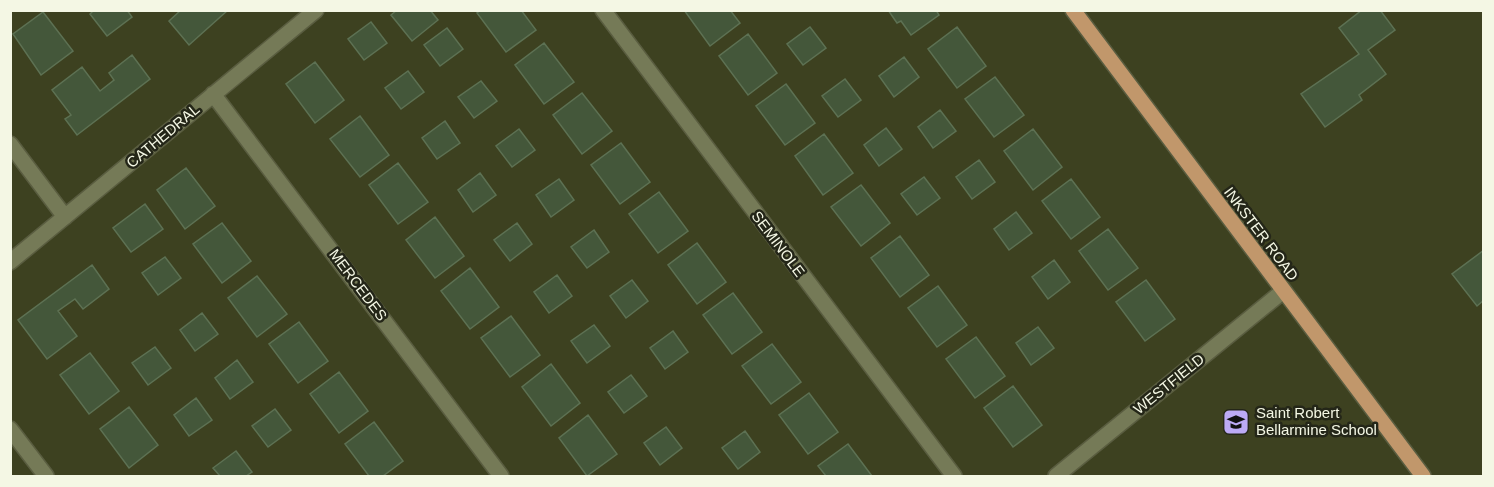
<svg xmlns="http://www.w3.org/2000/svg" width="1494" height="487" font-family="Helvetica,sans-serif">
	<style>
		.building { fill: #44573a; stroke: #5d7153; stroke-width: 1.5 }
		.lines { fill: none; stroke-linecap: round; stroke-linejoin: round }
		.minor-casing { stroke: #5a5d40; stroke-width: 18 }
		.major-casing { stroke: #5a5d40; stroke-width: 18 }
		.minor { stroke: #757a57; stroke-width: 15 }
		.major { stroke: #c1976b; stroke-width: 15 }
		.labels { text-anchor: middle; stroke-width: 5; stroke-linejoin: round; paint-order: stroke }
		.street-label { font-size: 15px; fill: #f4f7e4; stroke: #242618 }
		.poi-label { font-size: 15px; fill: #f4f7e4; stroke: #242618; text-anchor: start }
	</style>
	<rect width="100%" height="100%" fill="#3d4120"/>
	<path class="building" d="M94 10H127L132 17 107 36 90 14Z
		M181 10H228L189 45 169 21Z
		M397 10H430L438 20 412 41 391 15Z
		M481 10H521L536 30 506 52 477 13Z
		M684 10H730L740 23 710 46Z
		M888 10H936L939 15 911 35 901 21 897 23Z
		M1362 10H1380L1395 30 1368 50 1386 74 1359 95 1362 100 1325 127 1301 94 1359 54 1339 28Z
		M43 12 73 51 41 75 13 34Z
		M371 22 387 43 364 60 348 39Z
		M810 27 826 48 803 65 787 44Z
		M957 27 986 66 957 88 928 49Z
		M447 28 463 49 440 66 424 45Z
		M748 34 777 73 748 95 719 56Z
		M544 43 574 82 544 104 515 65Z
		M132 55 150 79 77 135 65 119 71 115 52 90 82 67 100 91 114 80 109 73Z
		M904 57 919 77 894 97 879 76Z
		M315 62 344 100 315 123 286 84Z
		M408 71 424 92 401 109 385 88Z
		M995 77 1024 115 994 137 965 99Z
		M845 79 861 100 838 117 822 96Z
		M481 81 497 101 474 118 458 97Z
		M786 84 815 123 785 145 756 106Z
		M582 93 612 131 582 154 553 115Z
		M940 110 956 131 933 148 918 127Z
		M360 116 389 155 360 177 330 139Z
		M445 121 460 143 437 159 422 138Z
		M886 128 902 149 879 166 864 145Z
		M519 129 535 150 512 167 496 146Z
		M1033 129 1062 167 1033 190 1004 151Z
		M824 134 853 173 823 195 795 156Z
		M621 143 650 182 620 204 591 165Z
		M979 160 995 182 972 199 956 177Z
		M398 163 428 202 398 224 369 185Z
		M186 168 215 206 185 229 157 190Z
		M480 173 496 195 473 212 458 190Z
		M924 177 940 198 917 215 901 194Z
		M559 179 574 200 551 217 536 195Z
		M1071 179 1100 217 1071 239 1042 201Z
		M861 185 890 223 861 246 831 207Z
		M659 192 688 231 658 253 629 214Z
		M145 204 163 229 131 252 113 228Z
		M1016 212 1032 233 1009 250 994 229Z
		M435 217 464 256 435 278 406 240Z
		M222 223 251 261 222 283 193 244Z
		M517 223 532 244 510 261 494 240Z
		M1108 229 1138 268 1108 290 1079 251Z
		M594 230 609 252 587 268 571 247Z
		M900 236 929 275 900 297 871 258Z
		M697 243 726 282 697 304 668 265Z
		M1484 250V300L1477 306 1452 274Z
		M165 257 181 278 158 295 142 273Z
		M1054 260 1070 282 1048 299 1032 277Z
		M92 265 109 289 83 309 75 299 58 311 77 336 47 359 18 320Z
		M470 268 499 307 470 329 441 291Z
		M557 275 572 296 549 313 534 292Z
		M257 276 287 314 257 337 228 298Z
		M632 280 648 301 626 318 610 296Z
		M1146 280 1175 319 1145 341 1116 302Z
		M938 286 967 325 937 347 908 308Z
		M733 293 762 332 732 354 703 315Z
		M202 313 218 334 195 351 180 330Z
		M511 316 540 355 510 377 481 338Z
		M299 322 328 361 298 383 269 344Z
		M594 325 610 346 587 363 571 341Z
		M1038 327 1054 348 1031 365 1016 343Z
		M673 331 688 352 665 369 650 348Z
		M976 337 1005 376 975 398 946 359Z
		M772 344 801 382 771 404 742 366Z
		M155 347 171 368 148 385 132 363Z
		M90 353 119 391 89 414 60 375Z
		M237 360 253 382 230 399 215 378Z
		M551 364 580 403 551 426 522 387Z
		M339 372 368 411 339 433 310 394Z
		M631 375 647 396 624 413 608 392Z
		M1013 386 1042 425 1013 447 984 408Z
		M809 393 838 432 808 454 779 415Z
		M196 398 212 420 189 436 174 415Z
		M129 407 158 445 129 468 100 429Z
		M275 409 291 430 268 447 252 426Z
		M588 415 617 454 587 476 559 438Z
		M374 422 403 461 383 476H369L345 444Z
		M666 427 682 448 660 465 644 443Z
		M745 431 760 452 738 469 722 448Z
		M848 444 872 476H826L818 466Z
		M236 451 252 472 246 476H220L213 468Z"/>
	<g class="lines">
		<defs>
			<path id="minor" d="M603 10 954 476
				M213 94 501 476
				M10 144 65 217
				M10 262 316 10
				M10 429 46 476
				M1056 476 1282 292"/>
			<path id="major" d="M1073 10 1423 476"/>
		</defs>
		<use href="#minor" class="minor-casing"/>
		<use href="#major" class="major-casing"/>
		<use href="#minor" class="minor"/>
		<use href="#major" class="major"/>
	</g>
	<defs>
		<symbol id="school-square" viewBox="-11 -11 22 22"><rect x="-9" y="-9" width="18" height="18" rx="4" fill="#bcaaf5" stroke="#242618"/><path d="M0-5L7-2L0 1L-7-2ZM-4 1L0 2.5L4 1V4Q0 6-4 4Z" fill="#111"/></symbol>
	</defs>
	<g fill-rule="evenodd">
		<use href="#school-square" x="1221" y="407" width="30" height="30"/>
	</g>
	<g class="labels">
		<g class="street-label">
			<text transform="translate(163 136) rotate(-40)" y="5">CATHEDRAL</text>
			<text transform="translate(1261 234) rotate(53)" y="5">INKSTER ROAD</text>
			<text transform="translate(778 244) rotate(53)" y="5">SEMINOLE</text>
			<text transform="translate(358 285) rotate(53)" y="5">MERCEDES</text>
			<text transform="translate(1169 384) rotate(-39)" y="5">WESTFIELD</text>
		</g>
		<g class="poi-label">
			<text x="1256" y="418">Saint Robert<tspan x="1256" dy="17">Bellarmine School</tspan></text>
		</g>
	</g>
	<rect width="1494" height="487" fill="none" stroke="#f4f7e4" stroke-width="24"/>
</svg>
